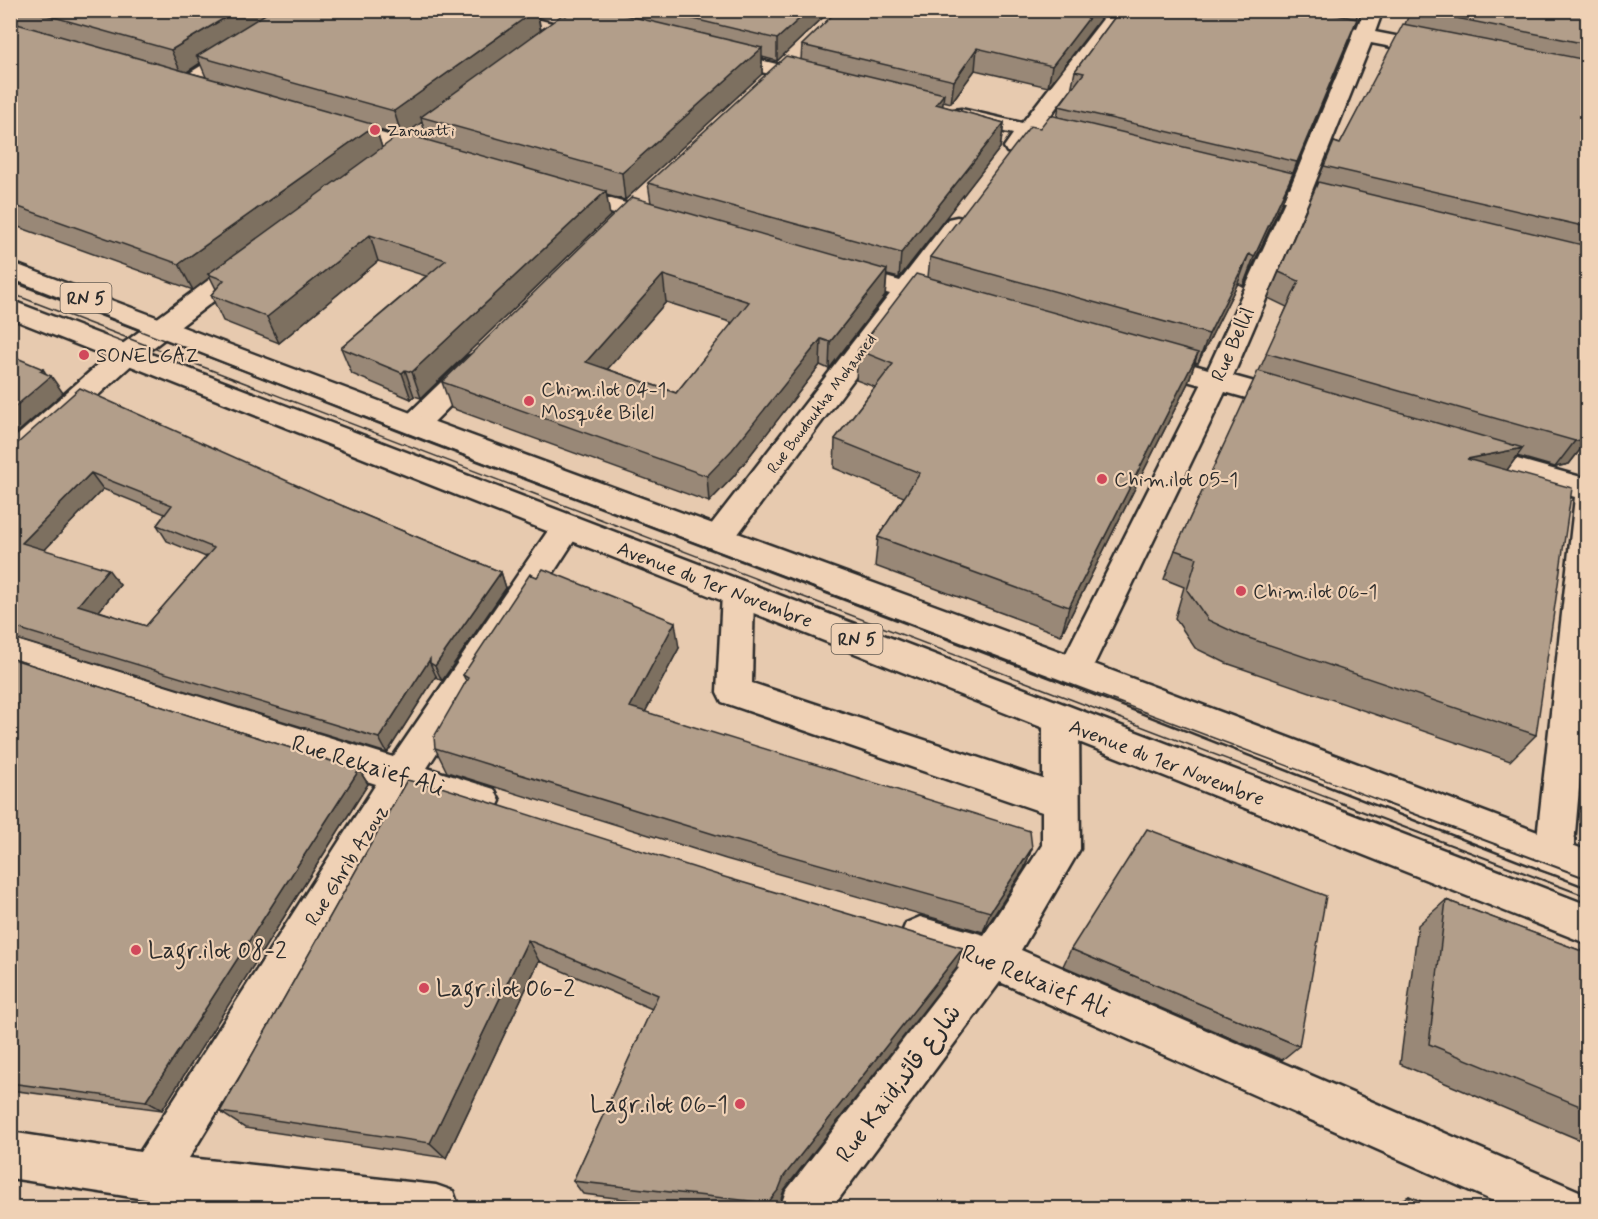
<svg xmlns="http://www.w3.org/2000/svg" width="1598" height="1219" font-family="Mynerve,'Playpen Sans Arabic',sans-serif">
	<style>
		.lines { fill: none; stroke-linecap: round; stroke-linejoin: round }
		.minor-casing { stroke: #2b2b2b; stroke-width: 5 }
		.major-casing { stroke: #2b2b2b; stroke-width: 5 }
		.minor { fill: #efd1b5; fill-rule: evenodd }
		.major { fill: #efd1b5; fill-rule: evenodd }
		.tram-far1 { stroke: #2b2b2b; stroke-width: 1.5 }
		.tram { stroke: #2b2b2b; stroke-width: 2 }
		.wall { fill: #987; stroke: #2b2b2b; stroke-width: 1.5; fill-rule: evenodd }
		.shaded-wall { fill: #7d6f61; stroke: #2b2b2b; stroke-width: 1.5 }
		.building { fill: #b29e8a; stroke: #2b2b2b; stroke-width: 1.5; fill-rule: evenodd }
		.poi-dot { fill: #d1495b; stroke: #efd1b5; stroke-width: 2 }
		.labels { text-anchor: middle; stroke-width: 4.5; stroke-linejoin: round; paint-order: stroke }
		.far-poi-label { font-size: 16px; fill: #2b2b2b; stroke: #efd1b5; text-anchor: start }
		.far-street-label { font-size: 16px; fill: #2b2b2b; stroke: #efd1b5 }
		.shield { fill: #efd1b5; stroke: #665d54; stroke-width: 1.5 }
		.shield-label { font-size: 18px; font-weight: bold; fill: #2b2b2b }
		.street-label { font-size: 20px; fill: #2b2b2b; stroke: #efd1b5 }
		.poi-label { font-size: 20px; fill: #2b2b2b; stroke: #efd1b5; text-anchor: start }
		.near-street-label { font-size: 24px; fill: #2b2b2b; stroke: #efd1b5 }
		.near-poi-label { font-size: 24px; fill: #2b2b2b; stroke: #efd1b5; text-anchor: start }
	</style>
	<rect width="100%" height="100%" fill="#e7caaf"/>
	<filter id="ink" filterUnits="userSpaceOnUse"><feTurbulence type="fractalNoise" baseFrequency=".0167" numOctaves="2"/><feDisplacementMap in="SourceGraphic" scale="12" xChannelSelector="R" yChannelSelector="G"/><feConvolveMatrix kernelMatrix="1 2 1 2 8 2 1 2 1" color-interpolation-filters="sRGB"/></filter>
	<g filter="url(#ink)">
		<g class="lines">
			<defs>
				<path id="minor" d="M292 10H315L192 88 185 90 178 88 175 84 178 80Z
					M525 10H559L609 23 612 27 609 31 602 33 527 14Z
					M1110 10H1129L1041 128 1076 136 1079 141 1076 146 1068 148 1033 139C1025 149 1021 155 1007 152L1004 147 1013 134 953 120 950 115 953 110 961 109 1022 123Z
					M1364 10H1383L1375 32 1446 46 1449 50 1446 54 1439 56 1371 43 1311 193 1362 206 1366 211 1362 216 1354 218 1306 206 1233 376 1302 395 1306 402 1302 409 1292 411 1225 392 1086 681 1074 685 1062 681 1057 671 1201 385 1138 367 1134 361 1138 355 1148 352 1208 369 1285 201 1233 188 1229 183 1233 178 1241 176 1290 188 1352 39 1335 35 1332 31 1335 27 1342 25 1357 28Z
					M719 50 822 75 825 79 822 83 815 85 712 60 709 56 712 52Z
					M335 120 441 150 444 155 441 160 433 162 327 132 324 127 327 122Z
					M566 186 671 216 675 221 671 226 663 228 558 198 554 193 558 188Z
					M957 217 966 219 969 224 922 287 955 296 959 302 955 308 946 310 912 301 729 546 718 550 707 546 702 538 707 530 890 294 834 278 830 273 834 268 843 265 900 281 948 219Z
					M250 254 259 256 262 261 259 266 137 360 20 466 10 469V442L117 348 241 256Z
					M477 354 487 357 491 363 487 369 424 432 414 435 404 432 400 425 404 418 467 357Z
					M1468 445 1588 479V687L1573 856 1568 869 1554 874 1540 869 1535 856 1575 497 1458 462 1453 455 1458 448Z
					M567 515 578 519 583 527 427 768 494 789 500 801 494 813 481 818 410 795 189 1158 436 1185 453 1191 459 1208H228L151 1200 10 1178V1132L140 1152 376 784 10 666V638L393 757 556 519Z
					M738 580 750 584 754 593 752 683 1043 779V720L1048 709 1061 705 1074 709 1079 720 1080 849 1021 950 1579 1191 1585 1208H1509L1000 982 832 1208H780L786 1191 959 968 906 951 900 937 906 923 920 917 984 935 1042 845V812L722 702 717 692 722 593 726 584Z"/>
				<path id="major" d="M10 262 424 418 1086 661 1588 851V887L1062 681 404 432 10 278Z
					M10 300 1588 905V944L10 318Z"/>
			</defs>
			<use href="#minor" class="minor-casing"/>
			<use href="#major" class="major-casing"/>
			<use href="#minor" class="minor"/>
			<use href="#major" class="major"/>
			<path class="tram-far1" d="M10 281 539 484 1389 804
				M10 293 1344 804"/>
			<path class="tram" d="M1340 803 1588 897
				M1385 803 1588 879"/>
		</g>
		<path class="wall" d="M10 10H537L541 30 573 10H831L777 61 762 57V74L625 200 606 195 610 216 421 398 414 396 411 399 352 374 341 348 426 276 378 261 279 343 223 321 211 295 216 289 210 277 193 290 10 224ZM200 63 206 77 186 72ZM422 122 427 140 405 134ZM376 129 399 136 382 148Z
			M838 10H1107L1048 87 975 70 951 103 943 101 942 106 1004 123 1000 148 899 278 887 275 885 296 829 369 820 365 734 476 709 502 451 408 442 382 651 203 648 183 801 60 802 45ZM666 302 733 323 676 393 607 369Z
			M1120 10H1359L1349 41 1282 202 1243 286 1238 283 1198 363 1195 362 1188 383 1061 635 875 566 878 537 904 497 834 468 835 439 875 387 856 380 858 350 928 277 930 257 1040 128 1057 117 1059 106 1071 90 1075 71Z
			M1411 10H1587V441L1569 464 1555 467 1517 456 1507 470 1536 735 1510 761 1226 663 1195 648 1175 618 1184 587 1164 579 1175 550 1259 371 1287 307 1268 298 1334 142 1340 144 1405 24Z
			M10 450 343 506 501 572 506 588 442 681 437 678 436 676 387 753 10 637ZM103 489 165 514 157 525 167 541 206 557 146 626 99 611 120 585 44 550Z
			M679 648 645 712 1032 848 1024 869 983 932 726 859 447 772 435 748 466 681 463 675Z
			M10 658 359 770 368 784 162 1110 10 1090Z
			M407 780 956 969 784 1190 780 1202 775 1209H707L583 1194 573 1181 652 1009 539 961 446 1158 245 1128 220 1112Z
			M1446 900 1587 953V1143L1400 1064 1418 925Z
			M1071 949 1299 1046 1282 1060 1063 966Z
			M1409 1196 1438 1209H1382Z"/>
		<path class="shaded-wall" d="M238 10H287L197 56 200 63 182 75 171 50Z
			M536 10H537L541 34 421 117 422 122 402 137 394 111Z
			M809 10H831L777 61V39Z
			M1095 10H1107L1048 87 1052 66Z
			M1357 19 1349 41 1289 184 1297 162Z
			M762 48V74L625 200 622 173Z
			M977 48 975 70 951 103 954 81Z
			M944 94 941 118 936 104Z
			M1004 123 1000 148 899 278 901 253Z
			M375 125 383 151 208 274 210 277 193 290 179 264Z
			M1293 173 1282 202 1243 286 1254 257Z
			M606 191 610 216 421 398 412 372Z
			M370 235 378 261 279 343 267 317Z
			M1249 254 1238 283 1198 363 1209 334Z
			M887 270 885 296 829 369 830 342Z
			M663 275 666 302 591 388 586 362Z
			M821 339 820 365 734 476 709 502 707 476Z
			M1198 353 1188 383 1061 635 1069 607Z
			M43 369 49 378 51 376 63 393 10 439V411Z
			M405 370 414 396 411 399 402 373Z
			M1587 439V441L1569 464 1555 467 1575 441Z
			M1523 448 1502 477 1467 459Z
			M91 473 103 489 35 560 22 543Z
			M108 569 120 585 91 621 78 605Z
			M501 572 506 588 442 681 435 666Z
			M675 622 679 648 635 731 630 707Z
			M430 659V663L436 676 387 753 379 738Z
			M359 770 368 784 162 1110 146 1101Z
			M1032 848 1024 869 983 932 990 912Z
			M528 940 539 961 446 1158 430 1143Z
			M963 948 956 969 784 1190 780 1202 775 1209H768V1203L784 1176Z"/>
		<path class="building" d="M29 10H238L171 50Z
			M272 10H536L394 111 197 56Z
			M573 10H604L762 48 622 173 421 117 562 15 566 16Z
			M656 10H809L777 39Z
			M838 10H1095L1052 66 977 48 954 81 802 45Z
			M1120 10H1312L1357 19 1297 162 1059 106 1084 73 1075 71Z
			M1416 10H1587V44Z
			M10 22 375 125 179 264 10 204Z
			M1403 24 1587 60V227L1324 166 1334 142 1340 144Z
			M786 56 944 94 936 104 1004 123 901 253 648 183Z
			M1050 115 1293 173 1254 257 1249 254 1209 334 930 257 1030 126 1040 128Z
			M402 133 606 191 412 372 405 370 402 373 341 348 446 260 370 235 267 317 211 295 224 280 208 274Z
			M1318 182 1587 246V439L1575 441 1266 353 1299 281 1279 272Z
			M632 197 887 270 830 342 821 339 732 450 707 476 442 382ZM663 275 749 302 676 393 586 362Z
			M916 274 1198 353 1069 607 878 537 920 473 835 439 893 364 858 350Z
			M10 355 43 369 40 371 51 376 10 411Z
			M1258 371 1523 448 1467 459 1572 488 1536 735 1240 635 1208 620 1187 590 1197 558 1175 550Z
			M80 388 343 506 501 572 435 666 430 663V659L379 738 10 626V450ZM91 473 172 505 157 525 214 548 146 626 78 605 108 569 22 543Z
			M543 569 675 622 630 707 1030 831 1032 848 990 912 723 837 435 748 434 737 468 678 463 675 530 574 537 577Z
			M10 658 359 770 146 1101 10 1083V778L16 772 10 771Z
			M407 780 438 788V786L721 876 963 948 784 1176 779 1189 768 1203 573 1181 658 995 528 940 430 1143 220 1112Z
			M1147 829 1326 896 1299 1046 1071 949Z
			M1446 900 1587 953V1109L1429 1044Z
			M1409 1196 1438 1209H1407Z"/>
	</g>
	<g class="poi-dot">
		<circle cx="375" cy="130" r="6"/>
		<circle cx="84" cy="355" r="6"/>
		<circle cx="529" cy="401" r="6"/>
		<circle cx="1102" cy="479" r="6"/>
		<circle cx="1241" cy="591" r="6"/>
		<circle cx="136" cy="950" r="6"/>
		<circle cx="424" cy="988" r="6"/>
		<circle cx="740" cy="1104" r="6"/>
	</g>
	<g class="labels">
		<g class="far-poi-label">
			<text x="387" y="136">Zarouatti</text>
		</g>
		<g class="far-street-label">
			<text transform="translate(821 403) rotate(-53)" y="6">Rue Boudoukha Mohamed</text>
		</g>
		<g class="shield">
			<rect x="60.5" y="283" width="51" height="30" rx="4.5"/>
			<rect x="831.5" y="624" width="51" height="30" rx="4.5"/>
		</g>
		<g class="shield-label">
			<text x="86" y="304">RN 5</text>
			<text x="857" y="645">RN 5</text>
		</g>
		<g class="street-label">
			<text transform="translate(1232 344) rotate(-66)" y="7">Rue Bellil</text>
			<text transform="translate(715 584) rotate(21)" y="7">Avenue du 1er Novembre</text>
			<text transform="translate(1167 762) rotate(21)" y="7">Avenue du 1er Novembre</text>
			<text transform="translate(346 865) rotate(-58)" y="7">Rue Ghrib Azouz</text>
		</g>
		<g class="poi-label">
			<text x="96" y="362">SONELGAZ</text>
			<text x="541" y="396">Chim.ilot 04-1<tspan x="541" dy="23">Mosquée Bilel</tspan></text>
			<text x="1114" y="486">Chim.ilot 05-1</text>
			<text x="1253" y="598">Chim.ilot 06-1</text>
		</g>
		<g class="near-street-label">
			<text transform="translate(368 765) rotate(17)" y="8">Rue Rekaïef Ali</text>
			<text transform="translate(1036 980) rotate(22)" y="8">Rue Rekaïef Ali</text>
			<text transform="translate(898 1083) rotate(-53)" y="8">Rue Kaïd;شارع قائد</text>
		</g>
		<g class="near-poi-label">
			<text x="148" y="958">Lagr.ilot 08-2</text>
			<text x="436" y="996">Lagr.ilot 06-2</text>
			<text x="728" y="1112" text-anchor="end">Lagr.ilot 06-1</text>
		</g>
	</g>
	<rect width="1598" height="1219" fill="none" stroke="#efd1b5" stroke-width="36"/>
	<rect x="18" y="18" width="1562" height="1183" fill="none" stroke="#2b2b2b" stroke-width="2" filter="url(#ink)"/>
</svg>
